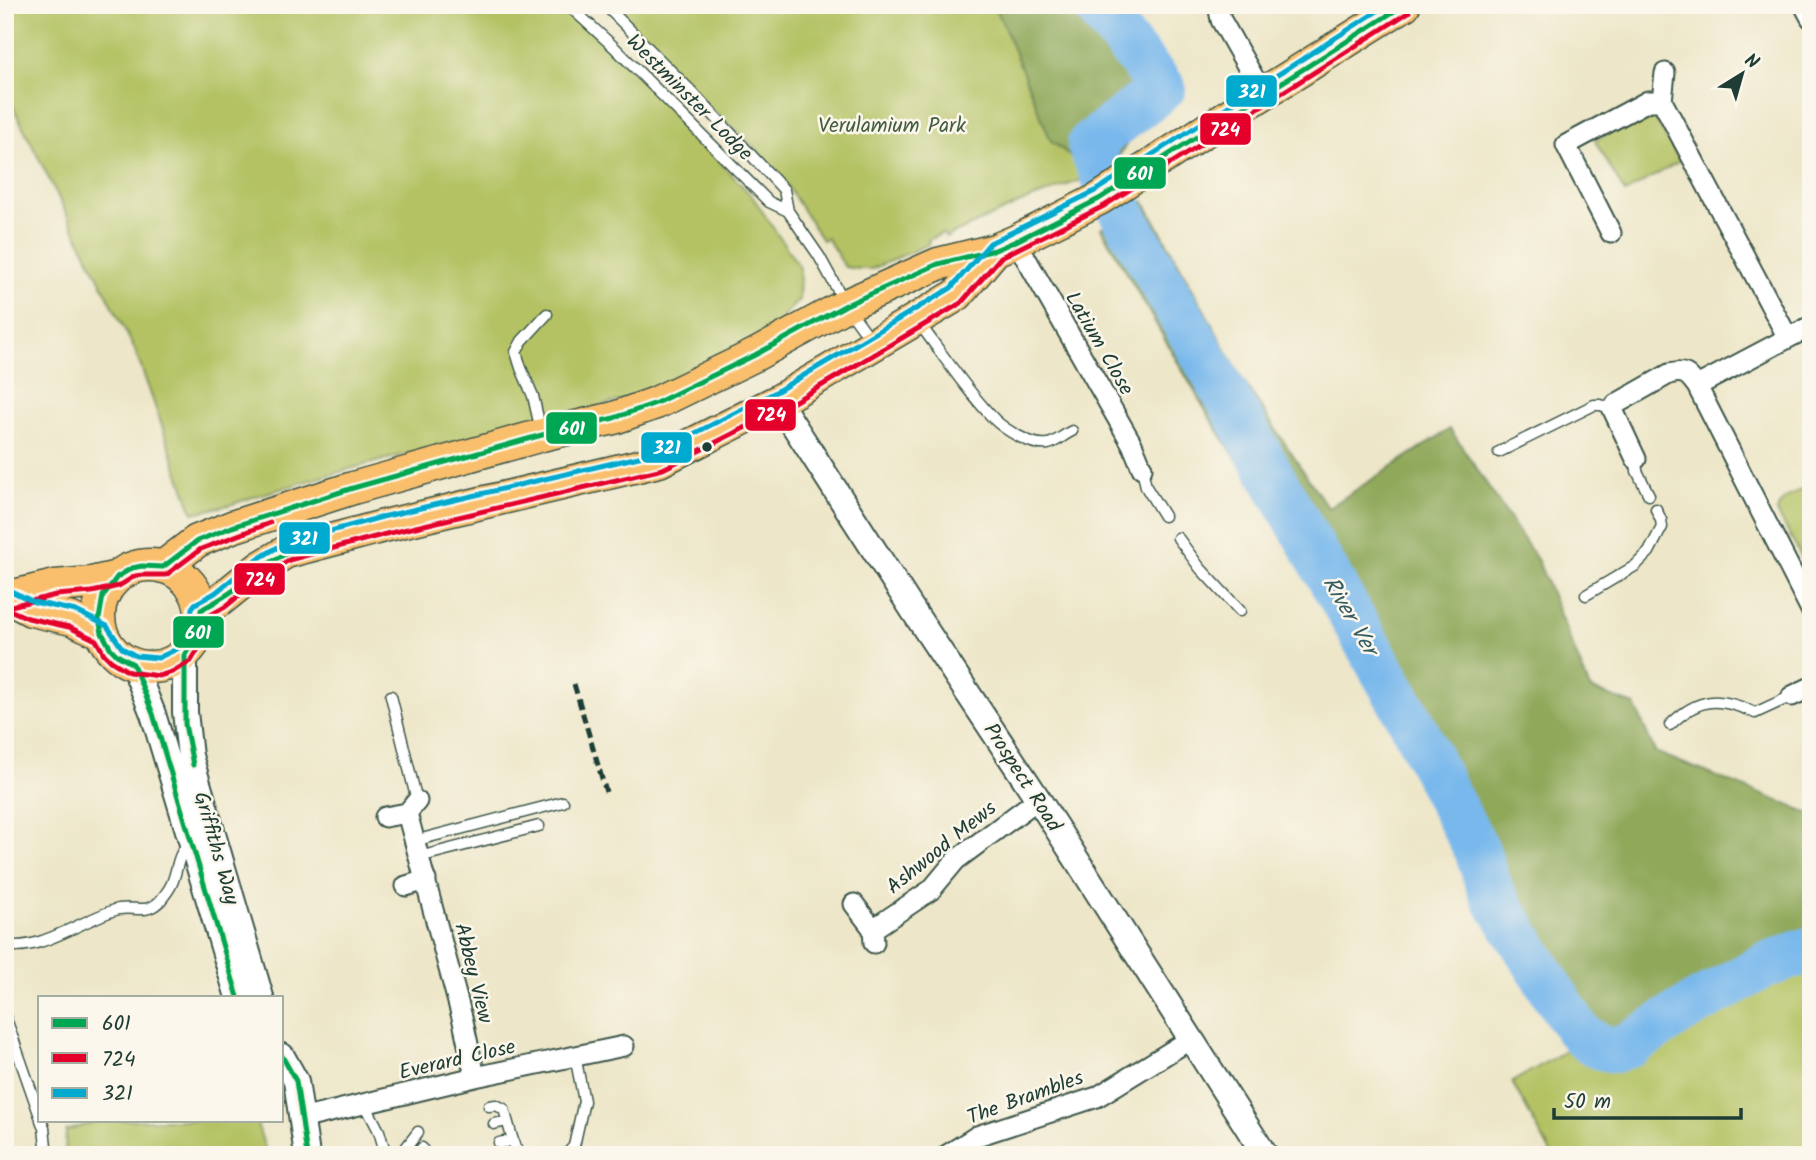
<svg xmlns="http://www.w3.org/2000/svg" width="1816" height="1160" font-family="Kalam,sans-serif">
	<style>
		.green { fill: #b4c264; stroke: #6a804c; stroke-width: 2 }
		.forest { fill: #8fa85a; stroke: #577247; stroke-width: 2 }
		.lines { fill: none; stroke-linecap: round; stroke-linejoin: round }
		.river { stroke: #78b8ec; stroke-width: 46 }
		.service-casing { stroke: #3e564a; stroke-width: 13 }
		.minor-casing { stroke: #3e564a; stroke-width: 23 }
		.tertiary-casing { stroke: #3e564a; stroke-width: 28 }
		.primary-casing { stroke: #3e564a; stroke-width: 35 }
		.service { stroke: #fff; stroke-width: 10 }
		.minor { stroke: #fff; stroke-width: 19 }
		.tertiary { stroke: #fff; stroke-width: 24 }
		.primary { stroke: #f9bf6d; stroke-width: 32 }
		.rail { stroke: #1f3d34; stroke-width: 5; stroke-dasharray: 10 5; stroke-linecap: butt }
		.bus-1-casing { stroke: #fbf7ec; stroke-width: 10 }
		.bus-2-casing { stroke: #fbf7ec; stroke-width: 10 }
		.bus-3-casing { stroke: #fbf7ec; stroke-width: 10 }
		.bus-1 { stroke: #00a651; stroke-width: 5 }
		.bus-2 { stroke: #e4002b; stroke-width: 5 }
		.bus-3 { stroke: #00a9ce; stroke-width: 5 }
		.bus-dot { fill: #1f3d34; stroke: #fbf7ec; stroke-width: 2.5 }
		.labels { text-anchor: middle; stroke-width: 5; stroke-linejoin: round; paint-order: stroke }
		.street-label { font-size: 21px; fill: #1f3d34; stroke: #fbf7ec }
		.park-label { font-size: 21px; fill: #445e40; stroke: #fbf7ec }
		.water-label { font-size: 23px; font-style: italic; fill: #355c62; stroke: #fbf7ec }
		.line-badge { stroke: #fbf7ec; stroke-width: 2.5 }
		.badge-label { font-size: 19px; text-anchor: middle; font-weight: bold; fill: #fff }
	</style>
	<rect width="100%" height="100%" fill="#fbf7ec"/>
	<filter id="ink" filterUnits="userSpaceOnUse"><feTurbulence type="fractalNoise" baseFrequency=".0143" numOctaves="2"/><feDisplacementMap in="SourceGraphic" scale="14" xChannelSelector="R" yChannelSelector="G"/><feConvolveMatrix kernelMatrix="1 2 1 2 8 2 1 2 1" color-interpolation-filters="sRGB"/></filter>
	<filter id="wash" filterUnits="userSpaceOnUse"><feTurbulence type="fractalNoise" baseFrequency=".00686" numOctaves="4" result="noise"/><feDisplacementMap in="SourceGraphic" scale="28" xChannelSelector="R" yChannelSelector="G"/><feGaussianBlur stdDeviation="1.57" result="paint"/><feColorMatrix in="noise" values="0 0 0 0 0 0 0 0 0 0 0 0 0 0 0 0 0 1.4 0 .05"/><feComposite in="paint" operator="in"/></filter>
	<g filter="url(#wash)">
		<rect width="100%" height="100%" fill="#ede6c8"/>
		<path class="green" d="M5 5H560L589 29 661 99 752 196 800 268 799 300 783 316 786 322 644 395 468 438 353 468 256 496 230 505 193 513 135 350 5 91Z
			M606 5H1095L1163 88 1112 166 1089 180 1078 181 1025 201 946 237 943 233 928 240 929 244 872 269H859L845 267 827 238 822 240 787 185 755 148 691 91Z
			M1649 109 1680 161 1625 193 1595 141Z
			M1811 485V575L1777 512C1780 497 1798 492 1811 485Z
			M1811 955V1155H1552L1512 1082 1574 1046 1592 1053 1636 1050 1679 1018 1765 973Z
			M101 1120H256L267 1155H65L66 1131Z"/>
		<path class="forest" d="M991 5H1095L1163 88 1112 166 1096 175 1051 141 1001 19Z
			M1144 201 1242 379 1328 508 1450 429 1538 561 1590 689 1635 705 1655 752 1811 814V955L1765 973 1679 1018 1636 1050 1618 1058 1592 1053 1574 1046 1475 886 1459 836 1424 777 1410 742 1323 592 1210 418 1101 228Z"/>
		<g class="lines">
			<path class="river" d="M1095 5 1163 88 1090 144 1107 186 1411 721 1448 797 1477 850 1486 878 1494 897 1576 1028 1584 1037 1600 1047 1615 1050 1633 1043 1683 1011 1764 966 1811 949"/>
		</g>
	</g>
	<g filter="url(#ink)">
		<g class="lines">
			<defs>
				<path id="service" d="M568 5 614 47 769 202 788 211
					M605 5 691 91 784 190 788 211 819 256 846 305 872 341
					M919 323C943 355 966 390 994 419 1004 429 1032 447 1048 444 1055 443 1065 434 1072 431
					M541 431 533 396 521 368 516 352 522 341 547 314
					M1499 452 1594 405H1601L1613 410
					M1636 459 1637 471 1649 495
					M1142 468 1146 487 1164 516
					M1178 538 1200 568 1240 611
					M1586 595 1635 566 1649 552 1662 527 1661 520 1656 509
					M391 696 417 801
					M1670 725C1698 697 1720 696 1755 713L1792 696
					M414 841 563 802
					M419 857 539 826
					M5 944C36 955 88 916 119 909 135 906 146 915 160 901 164 896 170 889 172 883 178 869 177 854 189 844
					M5 1016 40 1116
					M365 1104 379 1131 386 1155
					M489 1106 496 1105 504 1109 515 1148 522 1155
					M41 1120 44 1128 47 1155
					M494 1124 507 1121
					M499 1143 513 1140
					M402 1155V1153L418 1132
					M417 1155 422 1148
					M566 1155 574 1146 584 1101 575 1056"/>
				<path id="minor" d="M1218 5 1221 20 1263 94
					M1804 5 1811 18
					M1662 101 1665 73
					M1611 233 1566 145 1648 101H1662L1788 338
					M1016 241 1132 444 1142 468
					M1811 326 1697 386 1811 610
					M1636 459 1613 410 1616 404 1669 374C1685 370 1688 374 1697 386
					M1792 696 1811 687
					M407 813 463 1021 475 1077
					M385 817 407 813 417 801
					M406 886 426 880
					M854 904 873 929 874 943
					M873 929 931 890 956 860 1038 799
					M301 1119 475 1077 624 1046
					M947 1155 977 1136 1097 1097 1191 1039"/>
				<path id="tertiary" d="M778 401 914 612 1038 799 1265 1155
					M185 655V712L190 756 261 997
					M133 664 153 714 238 997
					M282 1056 296 1081 307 1155"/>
				<path id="primary" d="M99 616a51 51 0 1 1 102 0a51 51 0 1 1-102 0Z
					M163 567 197 541 232 527 353 488 542 435 614 418 656 403 755 355 846 305 938 264 995 250 1016 241 1099 199 1245 105 1404 5
					M7 597 31 610 72 619 102 633
					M5 598 55 586 91 583 117 577
					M201 610 220 600 261 567 286 552 384 526 659 461 778 401 957 295 995 250"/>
			</defs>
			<use href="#service" class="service-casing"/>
			<use href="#minor" class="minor-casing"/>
			<use href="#tertiary" class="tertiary-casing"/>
			<use href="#primary" class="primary-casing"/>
			<use href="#service" class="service"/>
			<use href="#minor" class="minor"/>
			<use href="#tertiary" class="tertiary"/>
			<use href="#primary" class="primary"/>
			<path class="rail" d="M574 684 606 792"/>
			<defs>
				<path id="bus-1" d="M193 765 185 724V655L198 634 201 610C211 604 221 599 231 592 253 576 271 558 298 549
					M238 997 153 714 133 664 117 655 111 649 102 633 99 619 103 596 117 577 132 568 142 566 163 567 197 541 232 527 353 488 542 435 614 418 656 403 755 355 846 305 938 264 995 250 1016 241 1099 199 1404 5
					M282 1056 296 1081 307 1155"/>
				<path id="bus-2" d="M7 607 56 595 92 592 119 586 135 576 143 575H166L201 549 270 523
					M5 608 28 618 69 627 96 640 104 654 111 661 129 672 159 676 172 672 191 661 207 635 209 616 225 607 266 574 289 560 386 534 663 469 782 409 961 303 1001 257 1104 206 1409 12"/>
				<path id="bus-3" d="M9 590 34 602 76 611 107 626 122 648 136 656 158 658 179 648 184 642 190 629 192 608 195 604 215 593 256 560 283 544 382 517 656 453 774 393 951 288 990 243 1095 191 1387 5"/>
			</defs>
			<use href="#bus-1" class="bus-1-casing"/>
			<use href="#bus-2" class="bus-2-casing"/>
			<use href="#bus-3" class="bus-3-casing"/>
			<use href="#bus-1" class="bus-1"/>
			<use href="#bus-2" class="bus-2"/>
			<use href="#bus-3" class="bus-3"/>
		</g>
	</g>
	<circle class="bus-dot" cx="707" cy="447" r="6"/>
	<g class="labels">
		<g class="street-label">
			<text transform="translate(690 97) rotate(45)" y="7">Westminster Lodge</text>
			<text transform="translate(1100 343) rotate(60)" y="7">Latium Close</text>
			<text transform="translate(1023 777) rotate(57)" y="7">Prospect Road</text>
			<text transform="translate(941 847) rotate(-39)" y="7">Ashwood Mews</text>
			<text transform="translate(217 848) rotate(74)" y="7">Griffiths Way</text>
			<text transform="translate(474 973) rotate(76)" y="7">Abbey View</text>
			<text transform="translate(457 1059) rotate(-13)" y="7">Everard Close</text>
			<text transform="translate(1025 1097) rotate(-20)" y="7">The Brambles</text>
		</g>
		<g class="park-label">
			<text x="892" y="132">Verulamium Park</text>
		</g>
		<g class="water-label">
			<text transform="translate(1351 615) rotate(60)" y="8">River Ver</text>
		</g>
	</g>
	<g class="line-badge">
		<rect x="1225" y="74" width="53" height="34" rx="7" fill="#00a9ce"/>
		<rect x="1199" y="112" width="53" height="34" rx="7" fill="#e4002b"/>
		<rect x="1113" y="156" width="54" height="34" rx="7" fill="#00a651"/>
		<rect x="744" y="398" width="53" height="34" rx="7" fill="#e4002b"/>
		<rect x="545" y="411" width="53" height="34" rx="7" fill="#00a651"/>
		<rect x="640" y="431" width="53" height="33" rx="7" fill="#00a9ce"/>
		<rect x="278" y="521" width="53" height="34" rx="7" fill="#00a9ce"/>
		<rect x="233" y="562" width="53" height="34" rx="7" fill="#e4002b"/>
		<rect x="172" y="615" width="53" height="34" rx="7" fill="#00a651"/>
	</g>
	<g class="badge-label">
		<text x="1252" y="98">321</text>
		<text x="1225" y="136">724</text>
		<text x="1140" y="180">601</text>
		<text x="771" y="421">724</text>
		<text x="572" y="435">601</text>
		<text x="667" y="454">321</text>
		<text x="304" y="545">321</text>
		<text x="260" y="586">724</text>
		<text x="198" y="639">601</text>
	</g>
	<rect width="1816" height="1160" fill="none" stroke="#fbf7ec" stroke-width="28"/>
	<rect x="38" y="996" width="245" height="126" fill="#fbf7ec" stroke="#a3ada2" stroke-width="2"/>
	<rect x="52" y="1018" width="35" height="10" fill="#00a651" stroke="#a3ada2" stroke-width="2"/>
	<text x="102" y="1030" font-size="21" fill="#1f3d34">601</text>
	<rect x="52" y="1053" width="35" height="10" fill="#e4002b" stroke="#a3ada2" stroke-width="2"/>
	<text x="102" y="1066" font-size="21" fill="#1f3d34">724</text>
	<rect x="52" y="1088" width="35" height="10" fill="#00a9ce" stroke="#a3ada2" stroke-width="2"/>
	<text x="102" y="1100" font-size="21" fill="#1f3d34">321</text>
	<g transform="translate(1742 74) rotate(37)" stroke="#fbf7ec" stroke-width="5" paint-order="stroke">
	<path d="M0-5L12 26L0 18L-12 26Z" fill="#1f3d34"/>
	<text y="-10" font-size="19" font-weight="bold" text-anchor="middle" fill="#1f3d34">N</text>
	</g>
	<path d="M1554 1108v10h187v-10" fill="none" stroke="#1f3d34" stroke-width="3.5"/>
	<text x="1564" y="1108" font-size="21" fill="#1f3d34" stroke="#fbf7ec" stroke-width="5" paint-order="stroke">50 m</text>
</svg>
